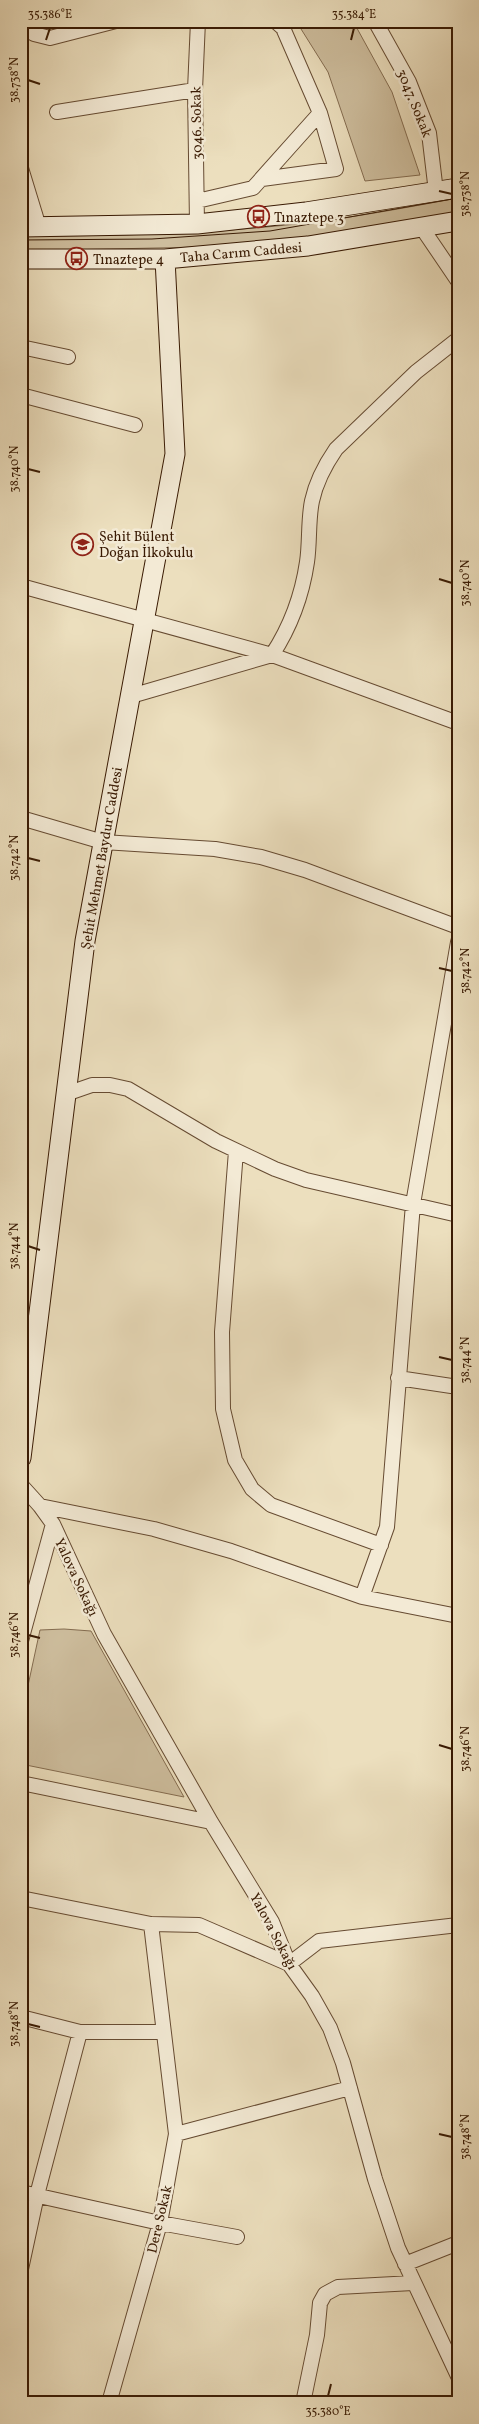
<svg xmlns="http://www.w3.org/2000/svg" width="479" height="2424" font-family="Vollkorn,serif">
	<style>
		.green { fill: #cebe9e; stroke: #846c50 }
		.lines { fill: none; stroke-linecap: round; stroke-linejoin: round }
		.street-casing { stroke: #664b32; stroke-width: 16 }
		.secondary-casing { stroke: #391a03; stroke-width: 21 }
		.street { stroke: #f3ead5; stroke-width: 14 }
		.secondary { stroke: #f3ead5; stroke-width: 19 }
		.tram { stroke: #391a03; stroke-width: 1 }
		.ticks { fill: none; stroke: #391a03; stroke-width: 2 }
		.labels { text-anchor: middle; stroke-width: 5; stroke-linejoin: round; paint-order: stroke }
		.street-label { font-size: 14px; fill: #391a03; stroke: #f3ead5 }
		.poi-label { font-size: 14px; fill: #391a03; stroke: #f3ead5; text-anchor: start }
		.neatline { fill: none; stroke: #391a03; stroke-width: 2 }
		.ticks-label { font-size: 12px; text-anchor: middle; fill: #391a03 }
	</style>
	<rect width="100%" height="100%" fill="#ecdfbe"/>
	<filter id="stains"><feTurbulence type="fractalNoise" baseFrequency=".004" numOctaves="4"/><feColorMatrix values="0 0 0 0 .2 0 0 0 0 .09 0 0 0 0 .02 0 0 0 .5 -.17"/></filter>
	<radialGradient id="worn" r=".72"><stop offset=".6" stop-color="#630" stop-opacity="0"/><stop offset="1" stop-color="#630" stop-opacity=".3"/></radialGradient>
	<path class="green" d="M296 21H353L392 92 420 175 365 181 328 72Z
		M458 198V214L324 236 199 247 21 251V236C113 236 205 234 297 224 351 218 404 208 458 198Z
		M64 1629 91 1631 184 1797 21 1764V1718L40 1630Z"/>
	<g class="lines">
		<defs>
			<path id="street" d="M375 21 409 82 429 133 436 192
				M21 25 34 34 50 38 116 21
				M57 112 195 90
				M21 168 39 227
				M262 179 336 169 320 113
				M197 201 253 188 320 113 283 28 275 21
				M197 224 195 90 198 21
				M422 228 458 281
				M21 347 68 357
				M21 395 135 425
				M21 586 272 655 458 723
				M131 696 272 655C291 626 302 596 307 562 310 542 308 520 312 501 316 482 325 465 336 449L416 372 458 339
				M21 818 103 842 215 849 261 857 305 870 458 927
				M66 1094 92 1085H110L128 1089 216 1141 275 1169 306 1180 458 1215
				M236 1151 222 1332 223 1409 235 1460 252 1489 271 1505 381 1545
				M398 1378 458 1387
				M21 1485 40 1506 53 1524 104 1634 211 1822 272 1922 289 1964 312 1996 330 2028 343 2063 375 2179 398 2248 458 2376
				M40 1506 154 1529 231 1551 362 1597 458 1616
				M362 1597 387 1527 413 1204 458 942
				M21 1641 53 1524
				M21 1783 211 1822
				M21 1898 151 1924 199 1925 289 1964 319 1941 458 1925
				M21 2017 80 2032 37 2195 21 2269
				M80 2032H163
				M176 2134 350 2088
				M21 2192 160 2223 237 2237
				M405 2264 458 2243
				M109 2403 160 2223 176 2134 151 1924
				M303 2403 317 2335 320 2303 325 2294 338 2287 413 2283"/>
			<path id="secondary" d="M21 227 197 224 306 212 458 188
				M21 259H165L308 246 458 221
				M21 1458 85 941 175 454 165 259"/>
		</defs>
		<use href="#street" class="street-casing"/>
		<use href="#secondary" class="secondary-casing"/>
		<use href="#street" class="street"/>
		<use href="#secondary" class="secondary"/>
		<path class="tram" d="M21 240 152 239 270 231 458 198"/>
	</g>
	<path class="ticks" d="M46 40 50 28M351 40 354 28M28 80 40 84M439 191 452 194M28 469 40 472M439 579 452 583M28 858 40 861M439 968 452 971M28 1246 40 1250M439 1357 452 1360M28 1635 40 1638M439 1745 452 1749M28 2024 40 2027M439 2134 452 2137M328 2396 331 2384"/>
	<defs>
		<symbol id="bus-ring" viewBox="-11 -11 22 22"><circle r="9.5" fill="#f3ead5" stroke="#8f2418" stroke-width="1.5"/><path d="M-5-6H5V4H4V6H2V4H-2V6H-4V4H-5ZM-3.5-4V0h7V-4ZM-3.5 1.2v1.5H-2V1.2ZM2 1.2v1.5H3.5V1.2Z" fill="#8f2418"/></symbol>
		<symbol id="school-ring" viewBox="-11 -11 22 22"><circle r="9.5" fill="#f3ead5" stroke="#8f2418" stroke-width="1.5"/><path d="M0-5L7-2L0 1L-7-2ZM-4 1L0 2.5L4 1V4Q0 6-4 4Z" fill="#8f2418"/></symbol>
	</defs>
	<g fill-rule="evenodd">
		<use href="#bus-ring" x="246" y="204" width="25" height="25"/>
		<use href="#bus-ring" x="64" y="246" width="25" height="25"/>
		<use href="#school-ring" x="70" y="532" width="25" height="25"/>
	</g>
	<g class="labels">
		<g class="street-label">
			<text transform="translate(415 103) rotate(68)" y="5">3047. Sokak</text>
			<text transform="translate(196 123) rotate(-91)" y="5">3046. Sokak</text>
			<text transform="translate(241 252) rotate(-5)" y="5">Taha Carım Caddesi</text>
			<text transform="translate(101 858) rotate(-80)" y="5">Şehit Mehmet Baydur Caddesi</text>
			<text transform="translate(77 1577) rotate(65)" y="5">Yalova Sokağı</text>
			<text transform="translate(274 1931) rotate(62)" y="5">Yalova Sokağı</text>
			<text transform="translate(159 2219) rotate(-77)" y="5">Dere Sokak</text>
		</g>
		<g class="poi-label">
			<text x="274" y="222">Tınaztepe 3</text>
			<text x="93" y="264">Tınaztepe 4</text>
			<text x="99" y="541">Şehit Bülent<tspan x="99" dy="16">Doğan İlkokulu</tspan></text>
		</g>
	</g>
	<rect width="479" height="2424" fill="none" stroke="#ecdfbe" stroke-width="55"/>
	<rect x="28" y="28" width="424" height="2368" class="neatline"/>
	<g class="ticks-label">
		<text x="50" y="18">35.386°E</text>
		<text x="354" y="18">35.384°E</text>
		<text transform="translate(14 80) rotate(-90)" y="4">38.738°N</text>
		<text transform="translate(465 194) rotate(-90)" y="4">38.738°N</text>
		<text transform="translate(14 469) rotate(-90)" y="4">38.740°N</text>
		<text transform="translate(465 583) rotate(-90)" y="4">38.740°N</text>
		<text transform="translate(14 858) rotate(-90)" y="4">38.742°N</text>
		<text transform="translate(465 971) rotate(-90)" y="4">38.742°N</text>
		<text transform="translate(14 1246) rotate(-90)" y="4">38.744°N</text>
		<text transform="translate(465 1360) rotate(-90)" y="4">38.744°N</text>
		<text transform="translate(14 1635) rotate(-90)" y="4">38.746°N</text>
		<text transform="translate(465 1749) rotate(-90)" y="4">38.746°N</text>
		<text transform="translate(14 2024) rotate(-90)" y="4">38.748°N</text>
		<text transform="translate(465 2137) rotate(-90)" y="4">38.748°N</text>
		<text x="328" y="2415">35.380°E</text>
	</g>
	<rect width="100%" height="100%" filter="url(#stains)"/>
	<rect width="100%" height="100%" fill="url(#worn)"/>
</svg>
